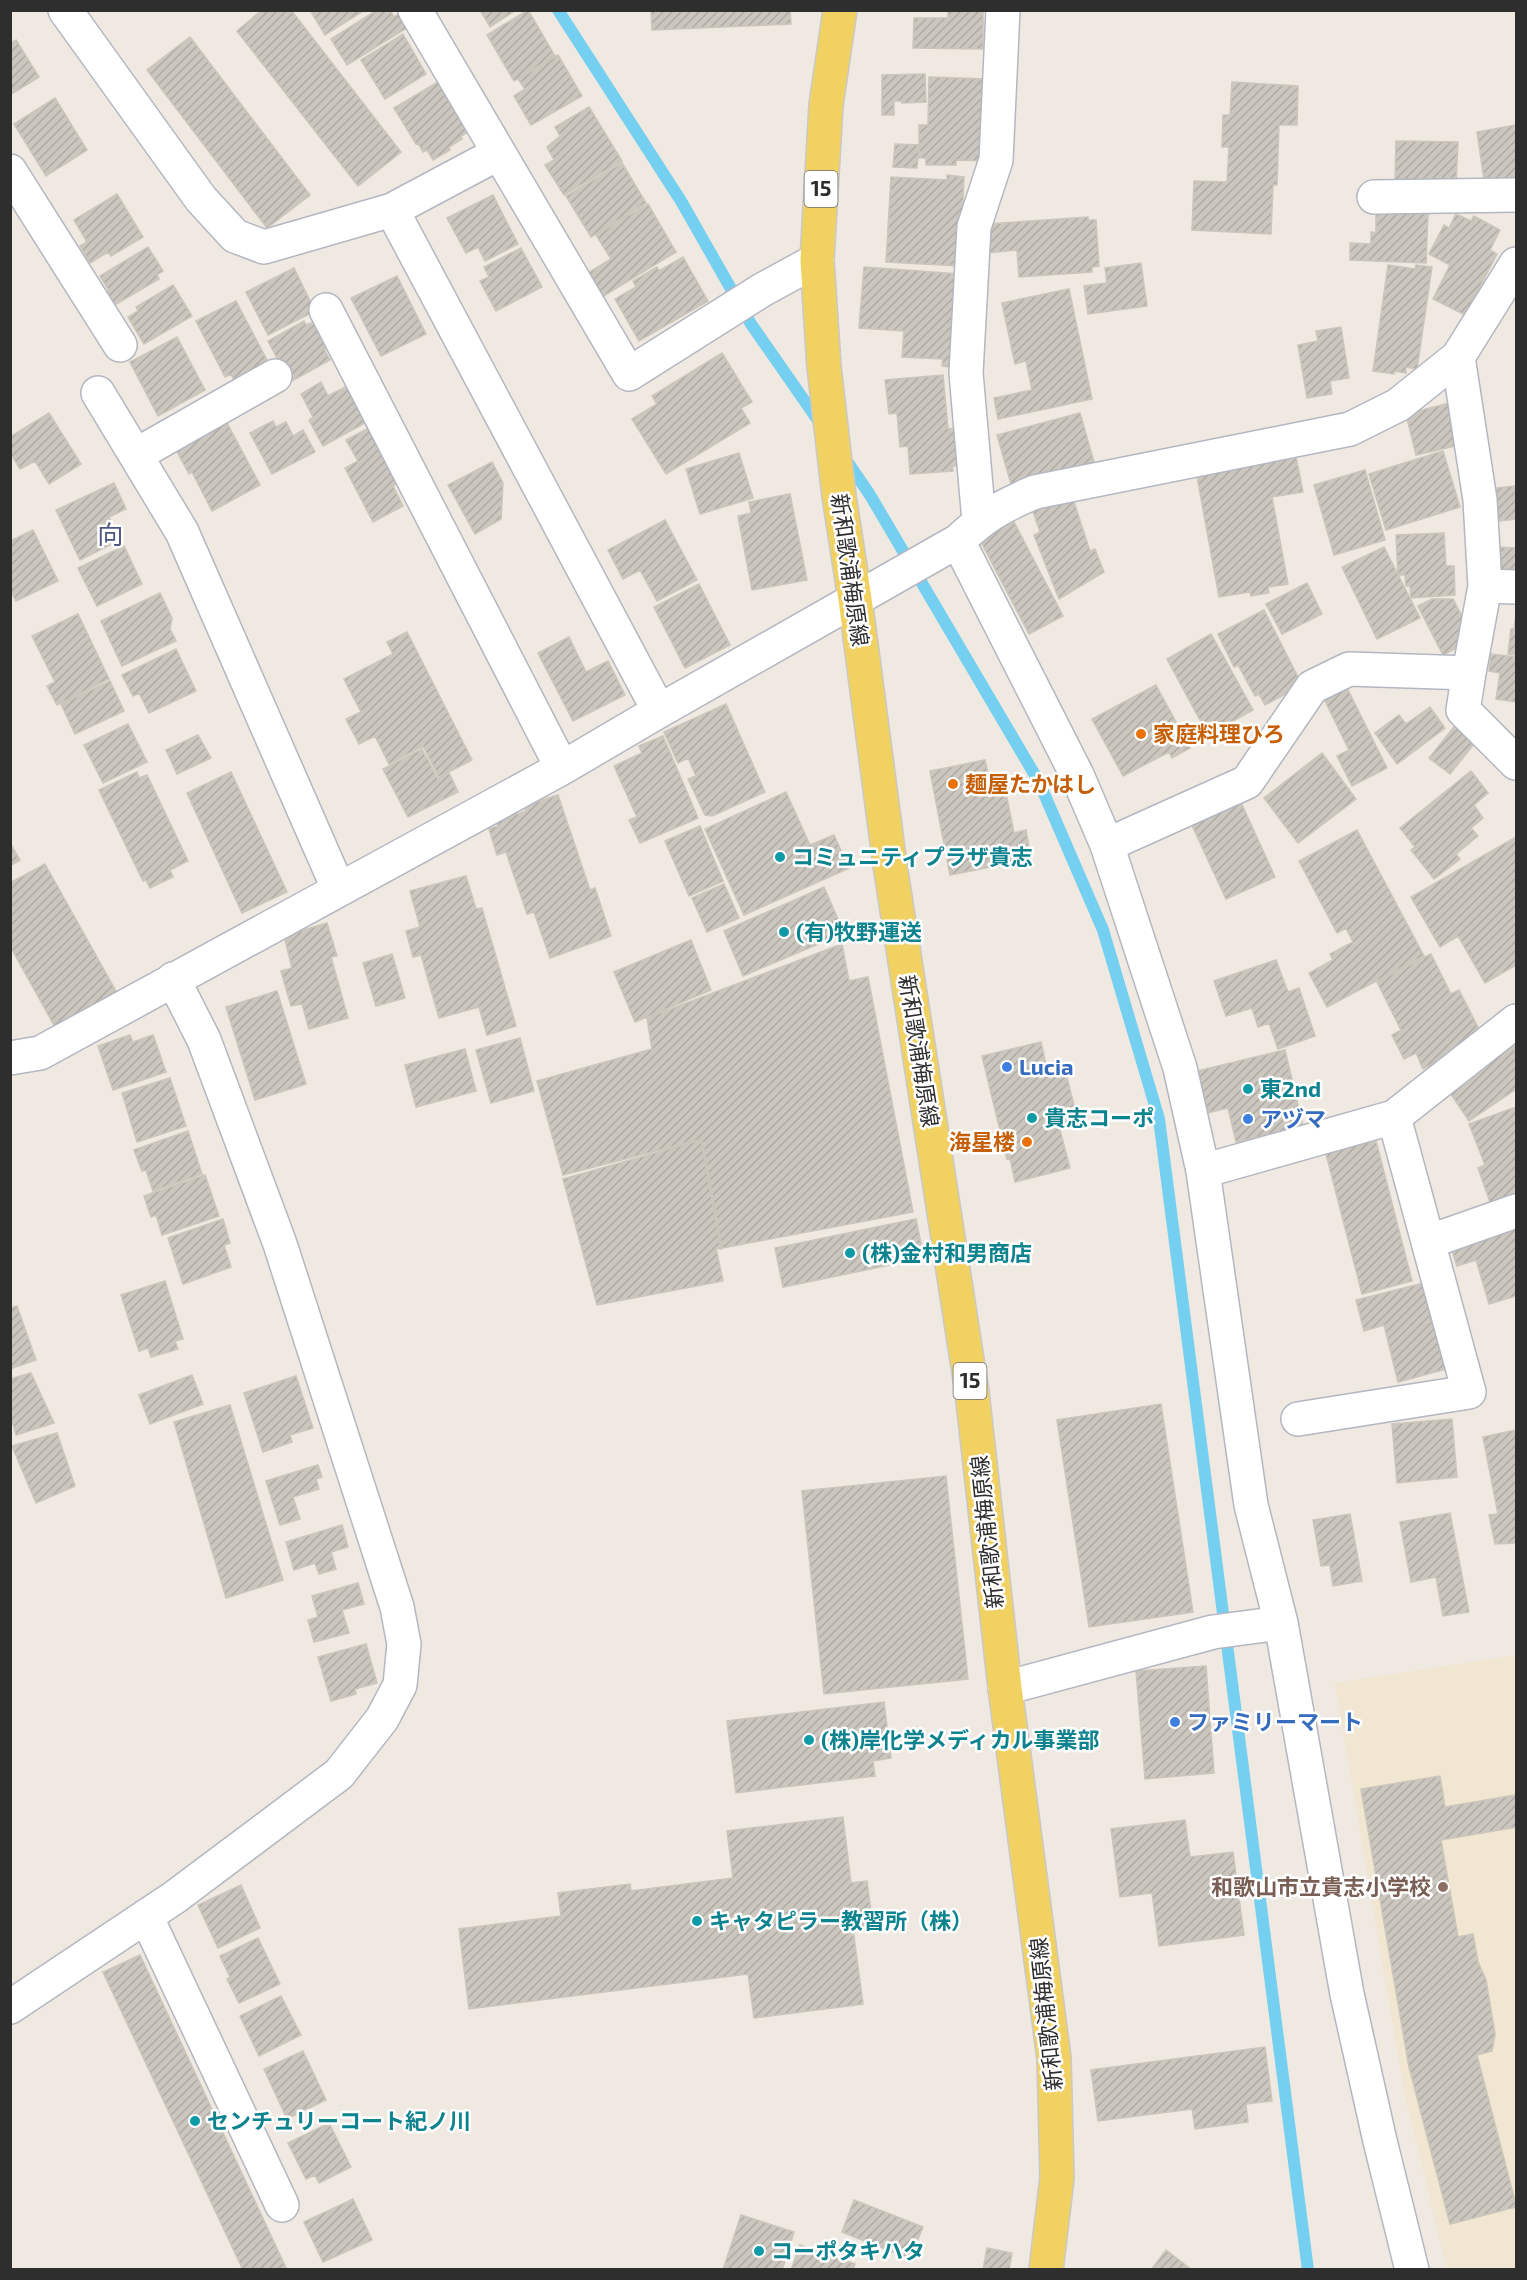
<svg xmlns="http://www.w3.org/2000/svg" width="1527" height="2280" font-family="'Exo 2','Noto Sans JP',sans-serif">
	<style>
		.education { fill: #f0e6d1 }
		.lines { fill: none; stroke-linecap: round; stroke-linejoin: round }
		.stream { stroke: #75cff0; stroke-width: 12 }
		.building { fill: url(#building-hatch); stroke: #cbc5ba; stroke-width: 1.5 }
		.minor-casing { stroke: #b4b7c1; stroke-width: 36 }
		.primary-casing { stroke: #c9c9c9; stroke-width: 36 }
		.minor { stroke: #fff; stroke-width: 33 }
		.primary { stroke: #f2d163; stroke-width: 33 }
		.food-dot { fill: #e8710a; stroke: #fff; stroke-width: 2 }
		.culture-dot { fill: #0f9aa8; stroke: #fff; stroke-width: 2 }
		.shop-dot { fill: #3f7fe0; stroke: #fff; stroke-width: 2 }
		.education-dot { fill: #8d6e63; stroke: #fff; stroke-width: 2 }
		.labels { text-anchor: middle; stroke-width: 5; stroke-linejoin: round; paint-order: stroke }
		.shield { fill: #fff; stroke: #6d6d6d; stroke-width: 1.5 }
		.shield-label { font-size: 21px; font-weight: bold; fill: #2e2e2e }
		.street-label { font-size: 22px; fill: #2e2e2e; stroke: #fff }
		.food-label { font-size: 22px; font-weight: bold; fill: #c56008; stroke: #fff; text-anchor: start }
		.culture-label { font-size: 22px; font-weight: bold; fill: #0d838f; stroke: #fff; text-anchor: start }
		.shop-label { font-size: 22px; font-weight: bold; fill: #366cbe; stroke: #fff; text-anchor: start }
		.education-label { font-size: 22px; font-weight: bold; fill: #785e54; stroke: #fff; text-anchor: end }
		.quarter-label { font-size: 26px; fill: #4d5680; stroke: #fff }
	</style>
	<defs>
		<pattern id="building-hatch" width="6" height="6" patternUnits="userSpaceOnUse" patternTransform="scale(1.5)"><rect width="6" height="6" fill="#cbc7bf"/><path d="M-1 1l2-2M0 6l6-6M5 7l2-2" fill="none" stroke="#afaba4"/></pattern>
	</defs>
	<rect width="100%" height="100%" fill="#efe9e1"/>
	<path class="education" d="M1516 1655V2269H1447L1404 2092 1335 1683Z"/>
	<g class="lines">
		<path class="stream" d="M558 10 681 201 751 324 822 426
			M844 457 870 495 1039 782 1103 930 1159 1119 1308 2270"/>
	</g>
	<path class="building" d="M262 10H291L401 152 358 186 237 31Z
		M310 10H365L325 35Z
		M377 10H390L394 17 402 11 410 26 347 65 331 39Z
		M480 10H516L490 27Z
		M528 10 555 56 514 81 487 35Z
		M651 10H790L791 24 652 30Z
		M948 10H983V49L913 48 914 18H948Z
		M403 34 426 74 385 99 361 60Z
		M190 37 310 195 267 228 147 70Z
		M16 40 39 77 10 95V44Z
		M558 55 582 96 531 125 514 96 525 89 518 79Z
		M925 74 926 102 902 103V101H894V115H882V75Z
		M929 77 986 79 984 161 956 160V165H926V158H919V125H928Z
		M443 79 470 131 461 136 462 139 449 147 450 150 433 160 427 150 423 152 418 143 416 144 394 108Z
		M1232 82 1298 86 1297 125H1279L1277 185H1273L1271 234 1192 230 1194 181 1227 182 1229 147H1222L1223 115H1230Z
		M55 98 87 150 46 176 14 124Z
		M589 107 622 161 564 195 545 165 554 160 547 147 560 136 555 127Z
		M1516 125V182L1485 186 1477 132Z
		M1396 141 1458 142 1456 185 1395 183Z
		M895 144 919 145 917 168 893 167Z
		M622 163 646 203 591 237 566 196Z
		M947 175 964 177 960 266 886 262 891 177 947 180Z
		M117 194 143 237 111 256 108 252 90 263 80 246 87 242 74 220Z
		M493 195 518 244 485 261 478 247 466 253 447 218Z
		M648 204 676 252 602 297 588 273 611 259 596 235Z
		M1376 212 1428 214 1426 263 1350 260V243L1371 244V232L1376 233Z
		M1456 214 1471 221 1474 216 1500 230 1490 250 1497 254 1465 315 1433 299 1450 265 1429 254 1444 225 1449 228Z
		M1088 217V220H1096L1099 266 1092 267V272L1019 277 1017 250 986 253 988 224Z
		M148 247 163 271 157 275 159 279 113 306 105 293 109 291 100 276Z
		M521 248 542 287 496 311 480 281 489 277 484 267Z
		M683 257 708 301 639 341 615 299 636 287 633 281 657 267 659 271Z
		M1141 263 1147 306 1088 314 1084 286 1107 283 1105 268Z
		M1388 265 1415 269 1416 265 1432 267 1417 369 1406 367V373L1394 371V374L1373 371Z
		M864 267 959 274V368L942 366 943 359 902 357 904 331 859 328Z
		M294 268 315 311 268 335 246 292Z
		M397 276 426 334 381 356 351 298Z
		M173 285 192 316 144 344 128 317 138 311 136 307Z
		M1069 289 1092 399 998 419 994 398 1032 390 1026 361 1015 364 1002 303Z
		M236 301 268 362 234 380 231 374 225 377 196 321Z
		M321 319 335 344 324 349 330 360 290 382 268 341 304 321 306 325 311 323 312 325Z
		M1341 327 1349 378 1330 381 1332 394 1307 398 1298 345 1318 341 1316 331Z
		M177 337 205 390 158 416 130 362Z
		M722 353 752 402 741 408 750 423 666 474 632 419 657 404 652 396Z
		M943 375 948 429 965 427 969 465 952 466 953 471 910 474 908 446 900 447 897 413 889 414 885 380Z
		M321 382 328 396 353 383 367 422 323 446 309 420 313 417 301 394Z
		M1454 402 1464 444 1416 455 1406 414Z
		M49 413 81 464 49 484 35 461 20 469 10 453V437Z
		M1080 413 1094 462 1011 484 997 435Z
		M225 419 260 485 212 511 192 472 189 474 174 446Z
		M273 421 276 427 286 422 293 436 303 430 315 452 272 474 250 433Z
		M376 424 405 478 393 486 403 506 373 522 345 468 358 461 346 440Z
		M1443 451 1460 507 1386 530 1369 474Z
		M1295 452 1303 492 1272 497 1288 584 1268 587 1269 593 1251 596 1250 592 1219 597 1196 471Z
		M739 453 753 498 700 514 686 469Z
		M492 462 503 483 501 519 475 534 448 485Z
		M1365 470 1385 540 1334 555 1314 485Z
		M114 483 126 509 109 517 120 540 80 560 56 510Z
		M1515 486 1516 519 1492 522 1488 489Z
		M790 494 807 580 752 590 738 516 751 513 749 502Z
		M1072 496 1090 551 1095 549 1104 572 1059 599 1034 535 1040 532 1032 509Z
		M665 520 697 580 657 601 640 570 623 579 608 550Z
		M1014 522 1063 616 1029 634 980 540Z
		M33 530 58 581 16 601 10 590V541Z
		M1444 533 1446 566H1454L1455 595 1411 598 1410 586H1406L1405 575H1398L1396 535Z
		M124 546 142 584 97 606 78 568Z
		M1384 547 1420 618 1377 639 1342 567Z
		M1494 547 1516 548V572L1493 570Z
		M1307 583 1322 614 1282 634 1266 604Z
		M699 584 730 645 685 668 654 607Z
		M160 593 172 618 170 629 176 641 122 666 101 621Z
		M1432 599H1453L1467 626 1460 646 1443 655 1418 606Z
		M1264 610 1302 685 1265 705 1259 694 1255 696 1238 665 1234 667 1218 634Z
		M78 614 109 679 57 705 47 686 55 682 32 636Z
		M1516 614V655L1508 654 1511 629H1514Z
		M407 632 472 760 439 777 423 746 389 764 375 736 359 744 346 719 361 712 344 679 393 654 387 642Z
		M1211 634 1253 710 1208 735 1167 659Z
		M569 637 586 672 608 661 625 695 573 721 538 653Z
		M176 649 196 691 149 713 139 693 133 696 122 675Z
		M1491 654 1516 657V702L1496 699 1500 673 1489 671Z
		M110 681 124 711 75 734 61 704Z
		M1156 685 1190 748 1172 758 1169 752 1123 776 1092 719Z
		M1347 688 1387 768 1352 786 1337 756 1349 750 1324 699Z
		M726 704 765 792 712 816 705 815 688 779 696 776 688 758 678 763 664 732Z
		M1430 707 1445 728 1397 764 1375 733 1399 715 1406 724Z
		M1457 723 1478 739 1450 774 1429 758Z
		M128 724 147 762 103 783 84 745Z
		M198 735 211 758 177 774 166 750Z
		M663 736 698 818 640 843 629 820 637 817 614 766 642 753 639 746Z
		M422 749 438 779 449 773 458 792 408 817 383 769Z
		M1322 753 1356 799 1298 843 1264 798Z
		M985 760 992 791 1005 788 1014 833 1026 830 1031 859 950 875 930 771Z
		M1471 771 1488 793 1474 805 1483 818 1471 828 1478 836 1456 854 1460 859 1434 879 1411 850 1415 847 1400 828Z
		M137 772 139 778 147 775 188 861 170 870 173 877 150 888 146 880 143 881 99 790Z
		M231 772 287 892 242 913 187 793Z
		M786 792 810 845 834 835 849 868 744 915 705 829Z
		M558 795 590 890 595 888 611 936 550 958 534 912 527 914 506 852 497 855 489 829 498 826 496 821 526 811 524 806Z
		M1239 798 1275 877 1226 899 1190 821Z
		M700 826 723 881 689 896 665 841Z
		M1357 830 1424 956 1327 1007 1309 973 1333 960 1330 954 1353 942 1346 928 1337 933 1299 861Z
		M1516 837V965L1485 983 1458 936 1440 947 1411 897Z
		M10 843 20 860 10 866Z
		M45 864 117 993 55 1027 10 946V883Z
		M466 876 476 909 482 908 516 1026 487 1035 479 1007 439 1018 421 955 413 957 406 931 420 927 410 891Z
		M724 884 739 918 707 932 692 898Z
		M824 887 844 933 743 976 724 931Z
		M327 923 337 956 331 957 348 1018 309 1029 302 1004 291 1006 281 971 292 968 284 936Z
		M691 940 711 990 635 1022 614 972Z
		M842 944 849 981 868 977 913 1212 722 1248 702 1139 563 1175 537 1081 652 1049 647 1018Z
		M392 954 405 998 376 1006 363 963Z
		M1431 954 1451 994 1459 990 1483 1037 1423 1069 1416 1053 1404 1059 1392 1035 1401 1030 1377 982Z
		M1276 960 1288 992 1299 988 1315 1036 1278 1049 1269 1023 1258 1027 1252 1008 1226 1016 1214 981Z
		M277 991 306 1084 255 1100 226 1007Z
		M130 1035 133 1042 153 1035 166 1072 113 1090 98 1046Z
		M520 1038 534 1091 491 1103 476 1050Z
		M1041 1042 1048 1074 1065 1070 1075 1109 1065 1111 1068 1124 1059 1126 1070 1168 1015 1182 1010 1158 1007 1159 982 1056Z
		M1515 1042 1516 1089 1469 1121 1444 1084Z
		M465 1049 476 1091 416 1107 405 1065Z
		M1285 1050 1303 1126 1236 1142 1228 1108 1207 1113 1197 1071Z
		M170 1078 186 1126 137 1142 122 1093Z
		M1516 1107V1195L1491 1205 1478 1168 1485 1165 1469 1124Z
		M188 1131 202 1174 153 1191 146 1170 142 1171 134 1150Z
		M1375 1137 1412 1281 1362 1294 1325 1150Z
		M701 1140 721 1249 716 1248 723 1281 597 1305 563 1179Z
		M205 1175 219 1216 162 1235 156 1215 151 1217 144 1196Z
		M223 1219 230 1243 224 1245 231 1267 183 1284 168 1238Z
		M916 1219 924 1258 783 1287 775 1248Z
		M1516 1221V1296L1489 1304 1476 1260 1457 1266 1449 1241Z
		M165 1281 183 1339 175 1341 178 1349 151 1357 148 1348 139 1351 121 1295Z
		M1428 1282 1450 1368 1398 1382 1384 1325 1364 1331 1356 1300Z
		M17 1306 36 1360 10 1369V1308Z
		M31 1373 54 1423 16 1435 10 1414V1379Z
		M192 1375 203 1404 150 1424 139 1395Z
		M296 1376 313 1428 290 1435 292 1442 263 1452 244 1393Z
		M1161 1404 1193 1612 1089 1627 1057 1420Z
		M230 1405 283 1580 226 1598 174 1422Z
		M1452 1419 1457 1477 1397 1483 1392 1424Z
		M1516 1430V1543L1495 1544 1489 1515 1498 1514 1483 1437Z
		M57 1433 75 1486 36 1503 12 1446Z
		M318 1465 322 1477 316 1479 319 1489 293 1497 300 1519 280 1525 266 1481Z
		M946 1476 968 1679 824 1694 802 1491Z
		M1450 1513 1469 1612 1443 1616 1436 1577 1411 1582 1400 1522Z
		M1350 1514 1362 1581 1333 1586 1330 1565 1321 1566 1313 1520Z
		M342 1525 348 1547 331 1552 336 1569 319 1574 315 1563 294 1570 286 1542Z
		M358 1583 364 1604 342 1610 349 1633 314 1642 308 1620 318 1617 312 1596Z
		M366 1644 377 1683 355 1689 356 1694 331 1701 318 1657Z
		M1206 1666 1214 1773 1145 1779 1136 1671Z
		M884 1702 891 1758 873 1761 875 1776 736 1793 727 1721Z
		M1440 1776 1445 1807 1516 1795V1827L1441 1840 1458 1937 1473 1934 1478 1962 1486 1980 1495 2034 1492 2051 1477 2055 1516 2205V2207L1450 2224 1409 2067 1361 1789Z
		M843 1817 851 1883 867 1881 873 1926 853 1929 863 2004 754 2018 748 1974 469 2009 459 1929 561 1916 558 1893 630 1884 631 1891 733 1878 727 1831Z
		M1185 1820 1190 1857 1233 1852 1244 1935 1159 1946 1152 1893 1120 1897 1111 1829Z
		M241 1885 260 1928 218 1948 198 1905Z
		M258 1938 280 1984 239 2003 227 1979 230 1977 220 1956Z
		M140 1955 287 2270H243L103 1972Z
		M281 1996 301 2035 259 2056 240 2016Z
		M1265 2047 1272 2101 1246 2104 1248 2122 1195 2129 1192 2109 1098 2121 1091 2070Z
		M303 2051 326 2100 287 2119 264 2069Z
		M329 2123 351 2167 319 2183 315 2175 306 2179 288 2143Z
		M353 2199 372 2240 323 2262 304 2222Z
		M854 2200 923 2227 910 2259 842 2232Z
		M741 2215 794 2232 782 2270H723Z
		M800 2245 855 2264 853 2270H791Z
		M987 2248 1012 2253 1009 2270H983Z
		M1166 2250 1192 2270H1151Z"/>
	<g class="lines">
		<defs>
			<path id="minor" d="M65 10 201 199 235 236 264 247 392 210 499 153
				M415 10 629 374 762 290 817 260
				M10 171 120 345
				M1374 197 1516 195
				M392 210 659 711
				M326 310 562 768
				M1458 357 1480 500 1485 586
				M98 393 182 532 338 888
				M136 455 275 376
				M979 521 966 373 974 227 996 160 1003 10
				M958 541 1077 775 1107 845 1180 1068 1203 1171 1251 1505 1281 1623 1347 1994 1380 2141 1412 2270
				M1469 673 1463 710 1516 763
				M1107 845 1247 782 1312 687 1349 669 1469 673 1485 586 1516 587
				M10 1058 40 1053 562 768 659 711 958 541C986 515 1000 507 1035 492L1350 429 1398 405 1458 357 1516 264
				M1203 1171 1394 1117 1516 1021
				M1428 1242 1516 1211
				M1298 1419 1469 1392 1394 1117
				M1005 1688 1213 1632 1281 1623
				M146 1916 282 2205
				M10 2007 175 1897 339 1774 382 1719 400 1685 404 1644 397 1607 280 1244 204 1040 173 979"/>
			<path id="primary" d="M840 10 826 105 817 260 824 367 839 496 855 599 890 865 972 1392 1005 1688 1054 2058 1057 2178 1046 2270"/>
		</defs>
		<use href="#minor" class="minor-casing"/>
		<use href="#primary" class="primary-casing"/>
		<use href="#minor" class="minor"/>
		<use href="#primary" class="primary"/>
	</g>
	<g class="food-dot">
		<circle cx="1141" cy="734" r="6"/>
		<circle cx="953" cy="784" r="6"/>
		<circle cx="1027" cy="1142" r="6"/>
	</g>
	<g class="culture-dot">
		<circle cx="780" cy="857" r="6"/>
		<circle cx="784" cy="932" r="6"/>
		<circle cx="1248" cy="1089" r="6"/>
		<circle cx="1032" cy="1118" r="6"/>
		<circle cx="850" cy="1253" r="6"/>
		<circle cx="809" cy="1740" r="6"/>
		<circle cx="697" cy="1921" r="6"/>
		<circle cx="195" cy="2121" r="6"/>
		<circle cx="759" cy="2251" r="6"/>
	</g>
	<g class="shop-dot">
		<circle cx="1007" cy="1067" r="6"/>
		<circle cx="1248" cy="1119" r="6"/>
		<circle cx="1175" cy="1722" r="6"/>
	</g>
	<circle class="education-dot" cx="1443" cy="1887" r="6"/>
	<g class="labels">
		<g class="shield">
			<rect x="804.5" y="171" width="33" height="36" rx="4.5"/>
			<rect x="953.5" y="1363" width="33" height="36" rx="4.5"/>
		</g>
		<g class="shield-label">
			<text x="821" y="196">15</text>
			<text x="970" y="1388">15</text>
		</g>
		<g class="street-label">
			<text transform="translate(850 570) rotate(82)" y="8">新和歌浦梅原線</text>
			<text transform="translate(919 1051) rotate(81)" y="8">新和歌浦梅原線</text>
			<text transform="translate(987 1532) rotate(-96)" y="8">新和歌浦梅原線</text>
			<text transform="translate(1046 2014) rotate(-96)" y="8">新和歌浦梅原線</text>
		</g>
		<g class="food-label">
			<text x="1153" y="742">家庭料理ひろ</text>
			<text x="965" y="792">麺屋たかはし</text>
			<text x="1015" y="1150" text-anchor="end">海星楼</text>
		</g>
		<g class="culture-label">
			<text x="792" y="865">コミュニティプラザ貴志</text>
			<text x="796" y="940">(有)牧野運送</text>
			<text x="1260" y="1097">東2nd</text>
			<text x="1044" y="1126">貴志コーポ</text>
			<text x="862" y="1261">(株)金村和男商店</text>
			<text x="821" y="1748">(株)岸化学メディカル事業部</text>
			<text x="709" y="1929">キャタピラー教習所（株）</text>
			<text x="207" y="2129">センチュリーコート紀ノ川</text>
			<text x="771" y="2259">コーポタキハタ</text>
		</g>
		<g class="shop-label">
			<text x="1019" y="1075">Lucia</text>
			<text x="1260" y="1127">アヅマ</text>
			<text x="1187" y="1730">ファミリーマート</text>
		</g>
		<g class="education-label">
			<text x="1431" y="1895">和歌山市立貴志小学校</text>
		</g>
		<g class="quarter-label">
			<text x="110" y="544">向</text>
		</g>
	</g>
	<rect width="1527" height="2280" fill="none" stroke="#2e2e2e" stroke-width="24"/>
</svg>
